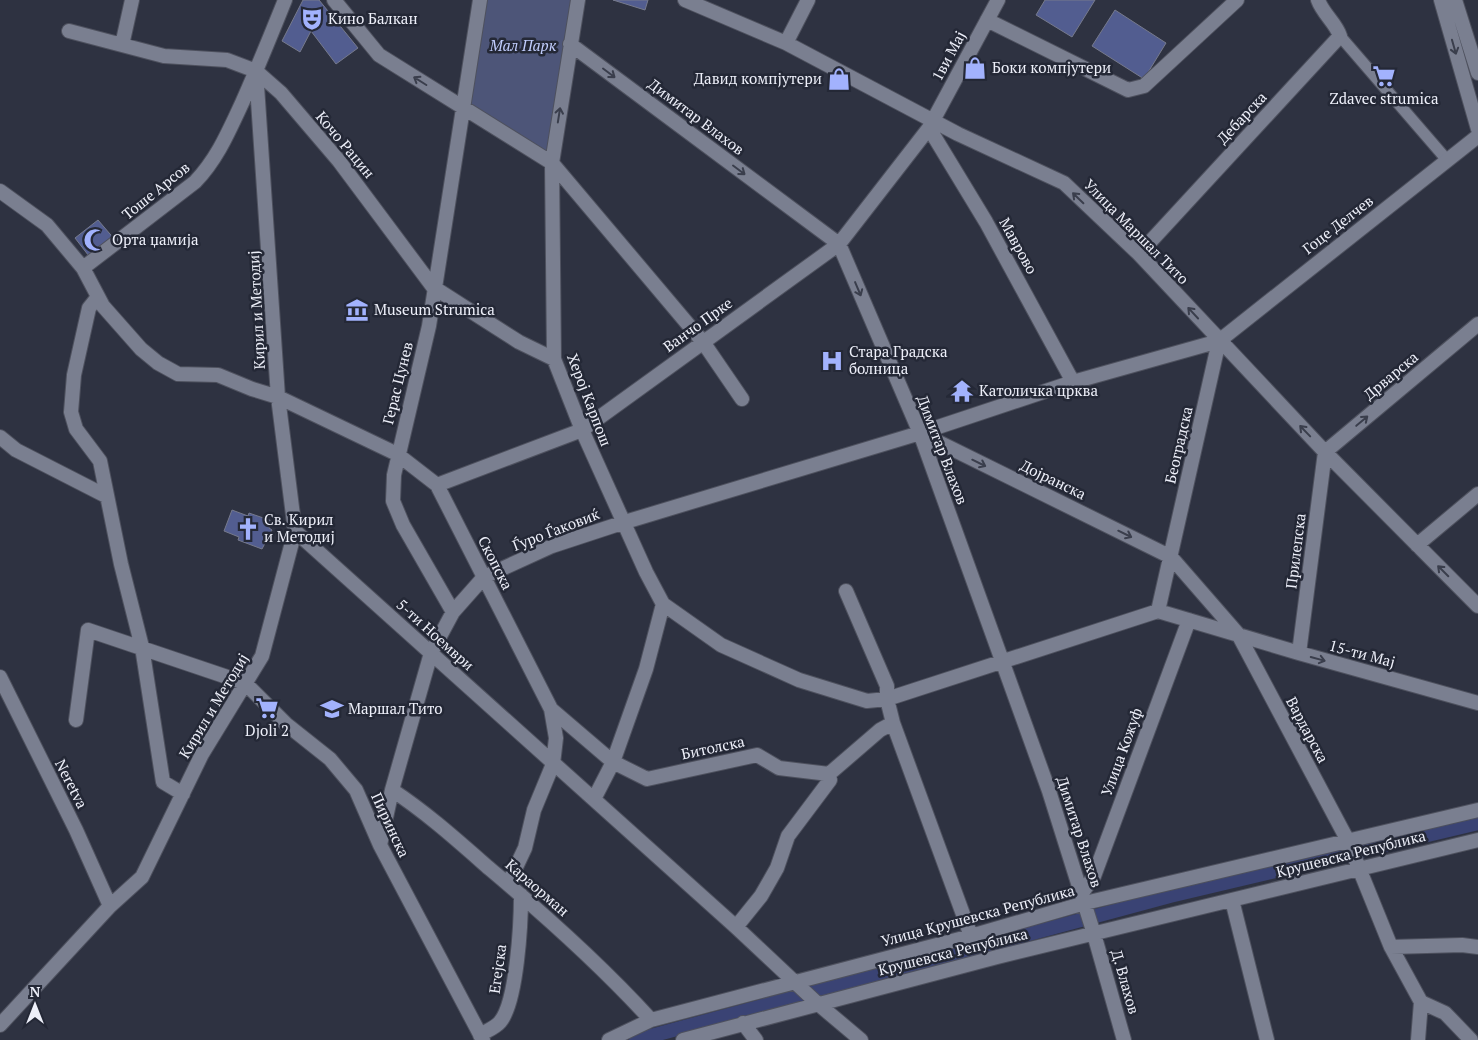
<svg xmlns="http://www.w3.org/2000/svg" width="1478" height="1040" font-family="'PT Serif',serif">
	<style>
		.green { fill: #4d5578 }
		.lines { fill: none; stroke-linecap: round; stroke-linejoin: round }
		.canal { stroke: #3a4374; stroke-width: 14 }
		.building { fill: #525d90; stroke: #767a8c }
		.pedestrian-casing { stroke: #4e515e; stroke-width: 13 }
		.minor-casing { stroke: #4e515e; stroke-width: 16 }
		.pedestrian { stroke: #7a7f90; stroke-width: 11 }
		.minor { stroke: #7a7f90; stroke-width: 14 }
		.oneway { stroke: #3a3e4c }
		.labels { text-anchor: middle; stroke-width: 5; stroke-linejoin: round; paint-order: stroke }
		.poi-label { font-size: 15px; fill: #edeff9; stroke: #242836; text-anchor: start }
		.park-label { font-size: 15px; font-style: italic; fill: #c1cdfd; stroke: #242836 }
		.street-label { font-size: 15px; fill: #edeff9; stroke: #242836 }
	</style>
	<rect width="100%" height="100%" fill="#2e3241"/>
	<path class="green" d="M483 0H578L552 163 470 105Z"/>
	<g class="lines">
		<path class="canal" d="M636 1040 1170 896 1478 823"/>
	</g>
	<path class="building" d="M303 0H319L358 48 336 64 311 31 300 52 282 41Z
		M613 0H648L645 10Z
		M1045 0H1095L1072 37 1036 15Z
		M1115 10 1166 43 1144 79 1092 46Z
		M98 220 116 241 92 260 75 238Z
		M232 510 248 516 249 513 272 521 269 528 272 530 262 549 238 540 239 537 224 531Z"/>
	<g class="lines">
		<defs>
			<path id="pedestrian" d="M1340 36 1447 160"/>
			<path id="minor" d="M334 0 379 55 552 163 703 342 742 399
				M578 0 552 163 554 359 582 430 646 572 663 604 721 645 799 680 867 701 887 699 1158 611
				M685 0 786 43 958 134 1064 183 1139 254 1325 452 1478 606
				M1441 0 1478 129
				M1455 0 1478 73
				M987 20 1128 90 1144 86 1237 0
				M69 31 164 56 227 60 256 71 281 93 339 161 433 287 519 342 554 359
				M786 43 808 0
				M570 44 839 244 920 433 1049 791 1094 934 1124 1040
				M122 45 132 0
				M929 128 986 222 1073 382
				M0 191 47 225 83 268 103 306 141 349 158 363 178 374 218 375 252 389 278 397 397 454 437 485 551 709 613 762 594 799
				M1139 254 1340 36C1336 23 1323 14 1318 0
				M83 268 195 182C217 159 228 133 242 103 257 69 271 35 285 0
				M97 298 89 308 74 375 71 412 76 429 100 461 121 564 142 647 163 782 183 794
				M1219 341 1158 611 1299 653 1478 703
				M920 433 1171 557 1238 634 1348 841 1391 947 1421 1002 1445 1013 1471 1040
				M0 437 16 450 106 496
				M437 485 582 430 839 244 929 128 998 0
				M295 531 736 927 817 1003 861 1040
				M1417 545 1478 494
				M846 591 887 686V699L893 723 971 936
				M663 604 646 669 613 762 647 779 757 755 779 768 829 774 880 730 893 723
				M453 612 403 525 393 501 394 475 429 326 480 0
				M1299 653 1325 452 1478 324
				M0 677 76 830 110 906
				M76 720 88 630 245 683 286 724 330 759 356 790 380 845 483 1040
				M392 790C427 813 458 841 490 869 546 916 601 965 651 1020
				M380 845 392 790 431 653 453 612 484 577 552 546 625 522 920 433 1073 382 1219 341 1478 136
				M508 884 525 848 534 810 553 764 556 738 551 709
				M1082 893 1094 876 1189 620
				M1232 900 1267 1040
				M736 927 761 896 777 868 788 836 830 780 829 774
				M1391 947 1462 945 1478 947
				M743 1023 756 1040
				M0 1025 110 906 142 877 202 754 262 656 295 531 278 397 256 71
				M480 1035C486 1031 495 1028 500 1022 517 1002 521 923 521 895
				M609 1040 651 1020 971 936 1085 903 1478 810
				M683 1040 997 957 1478 840
				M1418 1040 1421 1002"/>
		</defs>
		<use href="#pedestrian" class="pedestrian-casing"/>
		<use href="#minor" class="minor-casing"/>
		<use href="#pedestrian" class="pedestrian"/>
		<use href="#minor" class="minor"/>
	</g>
	<defs><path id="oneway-shaft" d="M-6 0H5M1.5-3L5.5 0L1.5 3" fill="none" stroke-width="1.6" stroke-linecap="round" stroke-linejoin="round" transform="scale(1.25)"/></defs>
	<g class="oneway">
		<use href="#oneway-shaft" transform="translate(1454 47) rotate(74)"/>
		<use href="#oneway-shaft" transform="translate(609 73) rotate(37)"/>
		<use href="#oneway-shaft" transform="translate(420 81) rotate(-148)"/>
		<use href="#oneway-shaft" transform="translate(559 115) rotate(-81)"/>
		<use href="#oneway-shaft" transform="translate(739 170) rotate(37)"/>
		<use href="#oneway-shaft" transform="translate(1078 198) rotate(-136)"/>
		<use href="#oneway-shaft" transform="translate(858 289) rotate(67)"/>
		<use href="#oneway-shaft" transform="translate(1193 313) rotate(-133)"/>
		<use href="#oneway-shaft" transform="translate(1362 421) rotate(-40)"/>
		<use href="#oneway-shaft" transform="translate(1305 431) rotate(-134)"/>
		<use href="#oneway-shaft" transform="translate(979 463) rotate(26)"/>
		<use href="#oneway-shaft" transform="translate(1125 534) rotate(26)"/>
		<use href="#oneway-shaft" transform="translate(1443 571) rotate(-135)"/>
		<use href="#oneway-shaft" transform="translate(1318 659) rotate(15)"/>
	</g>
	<defs>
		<symbol id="theatre-bare" viewBox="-9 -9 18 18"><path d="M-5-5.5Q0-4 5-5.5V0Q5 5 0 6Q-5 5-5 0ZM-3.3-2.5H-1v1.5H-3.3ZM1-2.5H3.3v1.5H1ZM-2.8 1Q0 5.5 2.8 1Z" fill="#a2b2fd" stroke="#242836" stroke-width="2.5" paint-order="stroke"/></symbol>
		<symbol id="shop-bare" viewBox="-9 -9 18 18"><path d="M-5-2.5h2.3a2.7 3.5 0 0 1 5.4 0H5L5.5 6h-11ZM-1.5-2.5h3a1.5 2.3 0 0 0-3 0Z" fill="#a2b2fd" stroke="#242836" stroke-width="2.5" paint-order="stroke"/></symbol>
		<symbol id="supermarket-bare" viewBox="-9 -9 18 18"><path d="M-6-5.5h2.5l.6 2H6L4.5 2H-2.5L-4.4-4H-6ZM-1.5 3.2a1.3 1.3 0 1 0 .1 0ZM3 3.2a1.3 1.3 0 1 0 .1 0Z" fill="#a2b2fd" stroke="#242836" stroke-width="2.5" paint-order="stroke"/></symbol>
		<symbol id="mosque-bare" viewBox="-9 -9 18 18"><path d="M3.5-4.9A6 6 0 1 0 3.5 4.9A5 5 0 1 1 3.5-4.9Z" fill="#a2b2fd" stroke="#242836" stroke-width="2.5" paint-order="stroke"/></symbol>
		<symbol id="museum-bare" viewBox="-9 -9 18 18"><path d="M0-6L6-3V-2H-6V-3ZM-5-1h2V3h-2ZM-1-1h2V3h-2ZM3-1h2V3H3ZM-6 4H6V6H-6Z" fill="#a2b2fd" stroke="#242836" stroke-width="2.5" paint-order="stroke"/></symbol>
		<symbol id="hospital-bare" viewBox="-9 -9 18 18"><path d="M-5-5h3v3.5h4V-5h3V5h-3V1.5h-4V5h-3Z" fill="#a2b2fd" stroke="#242836" stroke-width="2.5" paint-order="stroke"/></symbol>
		<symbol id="temple-bare" viewBox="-9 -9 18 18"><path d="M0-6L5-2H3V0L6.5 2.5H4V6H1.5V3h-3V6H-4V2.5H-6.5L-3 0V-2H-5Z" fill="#a2b2fd" stroke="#242836" stroke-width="2.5" paint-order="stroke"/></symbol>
		<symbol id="church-bare" viewBox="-9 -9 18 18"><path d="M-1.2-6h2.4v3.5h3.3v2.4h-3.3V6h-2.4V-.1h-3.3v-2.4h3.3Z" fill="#a2b2fd" stroke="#242836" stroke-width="2.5" paint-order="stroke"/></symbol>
		<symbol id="school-bare" viewBox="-9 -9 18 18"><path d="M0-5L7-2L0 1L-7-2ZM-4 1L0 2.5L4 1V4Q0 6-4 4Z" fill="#a2b2fd" stroke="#242836" stroke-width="2.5" paint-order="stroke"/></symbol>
	</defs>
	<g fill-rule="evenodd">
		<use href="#theatre-bare" x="296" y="3" width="32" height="32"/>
		<use href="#shop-bare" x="959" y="52" width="32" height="32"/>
		<use href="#supermarket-bare" x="1368" y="60" width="32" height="32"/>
		<use href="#shop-bare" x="823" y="63" width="32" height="32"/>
		<use href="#mosque-bare" x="79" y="224" width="32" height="32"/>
		<use href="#museum-bare" x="341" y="294" width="32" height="32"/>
		<use href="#hospital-bare" x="816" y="345" width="32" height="32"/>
		<use href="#temple-bare" x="946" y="375" width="32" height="32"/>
		<use href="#church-bare" x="232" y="513" width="32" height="32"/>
		<use href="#supermarket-bare" x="251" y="692" width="32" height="32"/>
		<use href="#school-bare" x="316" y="693" width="32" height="32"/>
	</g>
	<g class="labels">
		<g class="poi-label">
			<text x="328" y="24">Кино Балкан</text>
			<text x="992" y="73">Боки компјутери</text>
			<text x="822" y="84" text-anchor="end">Давид компјутери</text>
			<text x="1384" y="104" text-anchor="middle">Zdavec strumica</text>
			<text x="112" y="245">Орта џамија</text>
			<text x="374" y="315">Museum Strumica</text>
			<text x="849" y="357">Стара Градска<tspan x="849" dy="17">болница</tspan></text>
			<text x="979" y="396">Католичка црква</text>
			<text x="264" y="525">Св. Кирил<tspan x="264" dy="17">и Методиј</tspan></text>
			<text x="348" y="714">Маршал Тито</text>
			<text x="267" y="736" text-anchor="middle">Djoli 2</text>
		</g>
		<g class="park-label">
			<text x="523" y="51">Мал Парк</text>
		</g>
		<g class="street-label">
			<text transform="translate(949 56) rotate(-62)" y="5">1ви Мај</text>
			<text transform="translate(696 117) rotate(37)" y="5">Димитар Влахов</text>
			<text transform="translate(1242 118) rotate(-47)" y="5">Дебарска</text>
			<text transform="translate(345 145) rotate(50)" y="5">Кочо Рацин</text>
			<text transform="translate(156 191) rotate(-39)" y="5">Тоше Арсов</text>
			<text transform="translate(1338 225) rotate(-38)" y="5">Гоце Делчев</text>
			<text transform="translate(1136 232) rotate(45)" y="5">Улица Маршал Тито</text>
			<text transform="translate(1018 246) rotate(61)" y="5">Маврово</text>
			<text transform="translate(257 310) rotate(-93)" y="5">Кирил и Методиј</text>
			<text transform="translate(698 325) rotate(-36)" y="5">Ванчо Прке</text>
			<text transform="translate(1391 376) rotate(-40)" y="5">Дрварска</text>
			<text transform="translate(398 383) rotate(-76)" y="5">Герас Цунев</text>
			<text transform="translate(589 400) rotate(69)" y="5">Херој Карпош</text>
			<text transform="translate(1179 445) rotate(-77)" y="5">Београдска</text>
			<text transform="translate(942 450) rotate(69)" y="5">Димитар Влахов</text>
			<text transform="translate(1053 480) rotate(26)" y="5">Дојранска</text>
			<text transform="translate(556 530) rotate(-21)" y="5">Ѓуро Ѓаковиќ</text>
			<text transform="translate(1296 551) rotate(-83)" y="5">Прилепска</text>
			<text transform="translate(495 563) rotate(63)" y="5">Скопска</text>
			<text transform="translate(435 635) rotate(42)" y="5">5-ти Ноември</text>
			<text transform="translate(1362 654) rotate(15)" y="5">15-ти Мај</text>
			<text transform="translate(214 706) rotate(-59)" y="5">Кирил и Методиј</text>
			<text transform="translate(1307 730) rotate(62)" y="5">Вардарска</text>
			<text transform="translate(713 748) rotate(-12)" y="5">Битолска</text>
			<text transform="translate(1122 752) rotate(-70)" y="5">Улица Кожуф</text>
			<text transform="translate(71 784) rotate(63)" y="5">Neretva</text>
			<text transform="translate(390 825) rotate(65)" y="5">Пиринска</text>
			<text transform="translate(1079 832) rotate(72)" y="5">Димитар Влахов</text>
			<text transform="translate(1351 854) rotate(-14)" y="5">Крушевска Република</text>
			<text transform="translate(537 888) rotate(41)" y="5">Караорман</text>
			<text transform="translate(978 916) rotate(-15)" y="5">Улица Крушевска Република</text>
			<text transform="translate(953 952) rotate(-14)" y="5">Крушевска Република</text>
			<text transform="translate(498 969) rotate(-82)" y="5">Егејска</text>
			<text transform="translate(1125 982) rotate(74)" y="5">Д. Влахов</text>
		</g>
	</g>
	<g transform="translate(35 1005)" stroke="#242836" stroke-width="4" paint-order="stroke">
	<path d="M0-4L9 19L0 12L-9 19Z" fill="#edeff9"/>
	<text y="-8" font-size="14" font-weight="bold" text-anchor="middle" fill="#edeff9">N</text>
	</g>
</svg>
